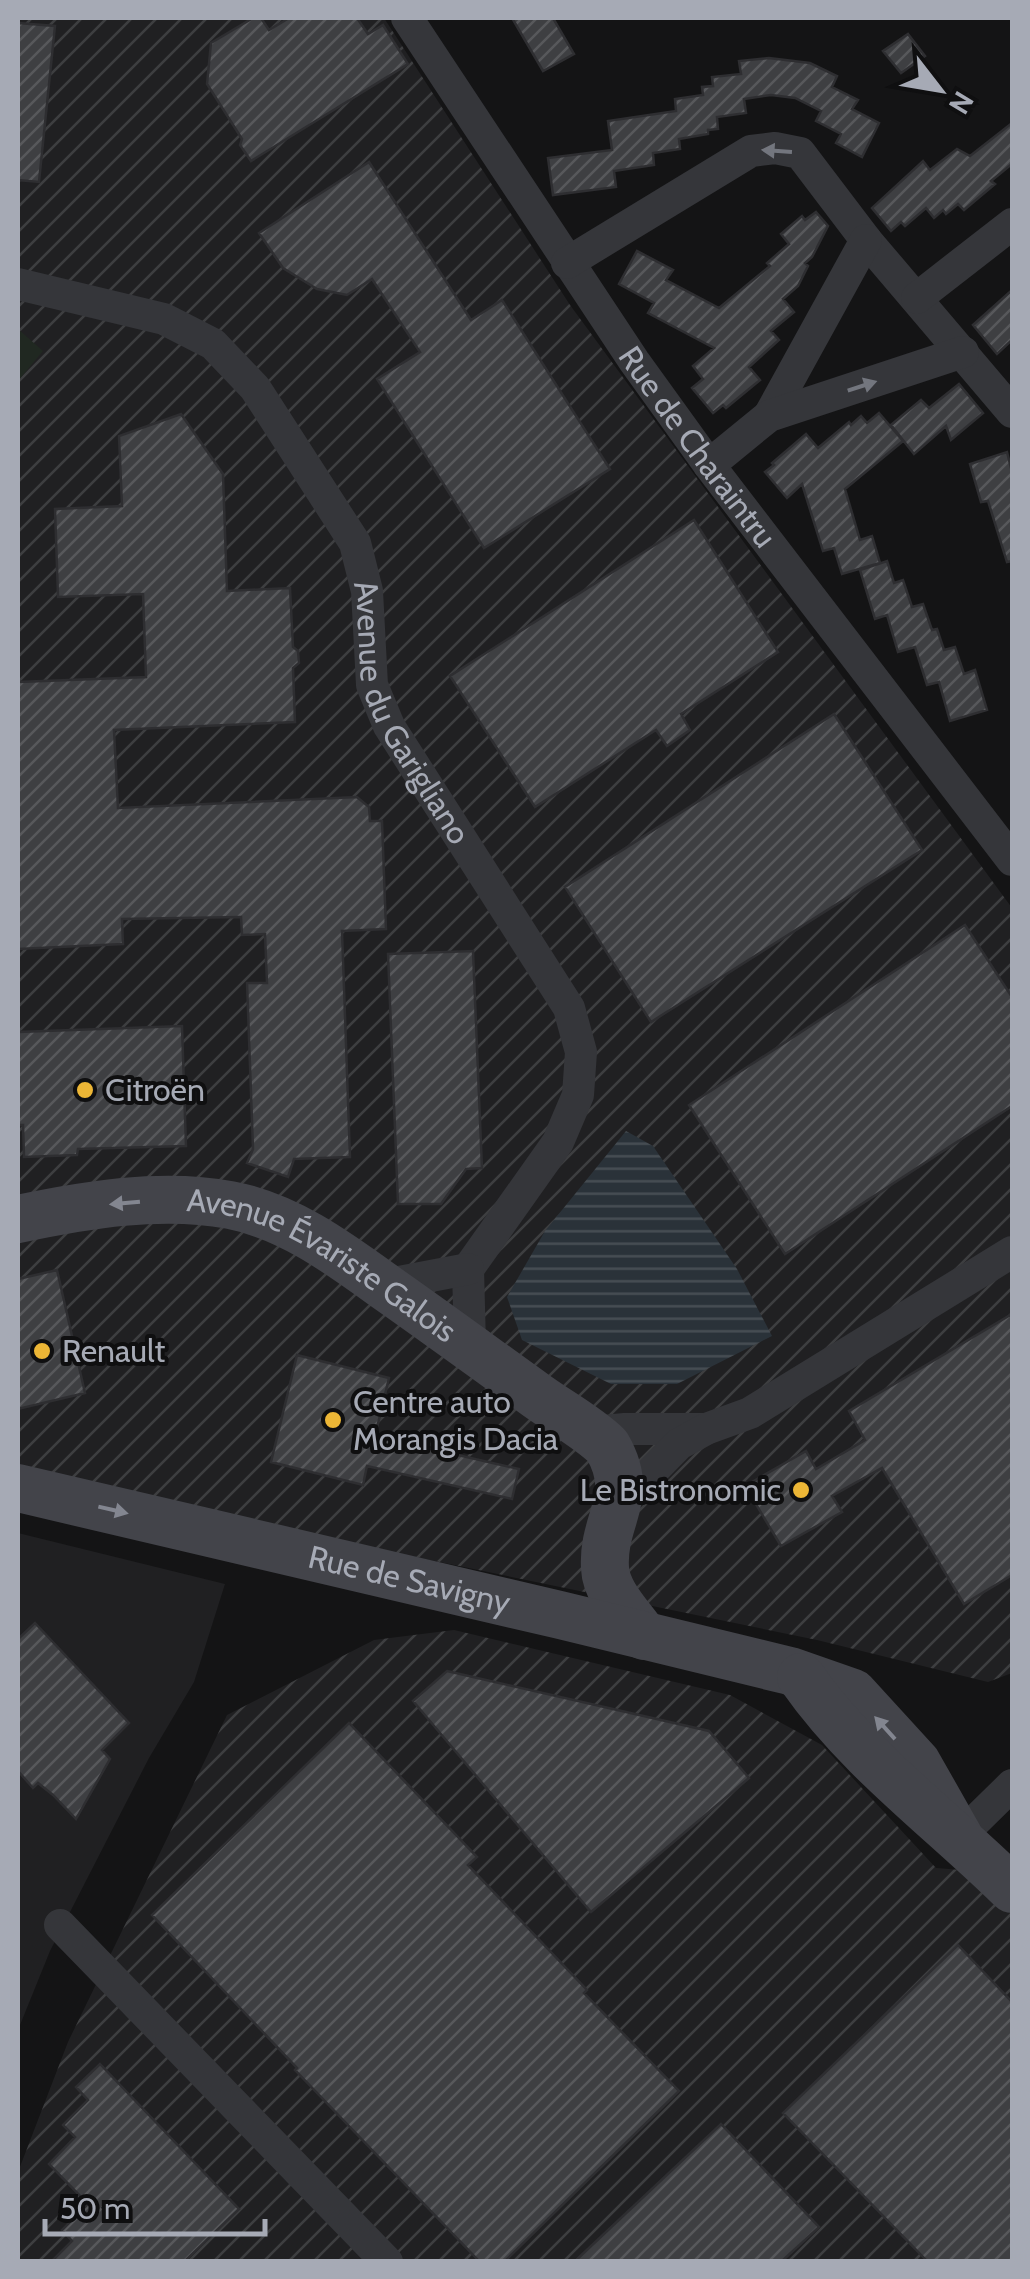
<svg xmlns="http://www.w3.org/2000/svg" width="1030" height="2279" font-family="Cabin,sans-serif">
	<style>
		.built { fill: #202022 }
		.industrial { fill: url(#industrial-furrows) }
		.park { fill: #202821 }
		.water { fill: url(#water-rules) }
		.building { fill: url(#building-hatch); stroke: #2e2e31; stroke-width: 2.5 }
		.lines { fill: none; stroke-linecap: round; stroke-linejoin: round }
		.street { stroke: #35363a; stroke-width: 32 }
		.secondary { stroke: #43444a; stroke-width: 48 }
		.oneway { fill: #73767e }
		.oneway2 { fill: #838690 }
		.poi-dot { fill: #ecb636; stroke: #0f0f10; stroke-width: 4 }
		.labels { text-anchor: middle; stroke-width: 8; stroke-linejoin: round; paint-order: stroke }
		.street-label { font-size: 32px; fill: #a6aab5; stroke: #0f0f10 }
		.poi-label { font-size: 32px; fill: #a6aab5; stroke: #0f0f10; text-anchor: start }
	</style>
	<defs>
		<pattern id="industrial-furrows" width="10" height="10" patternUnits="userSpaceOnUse" patternTransform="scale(2.5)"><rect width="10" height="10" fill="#202022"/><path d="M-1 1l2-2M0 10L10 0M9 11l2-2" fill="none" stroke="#3d3e40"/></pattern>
		<pattern id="water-rules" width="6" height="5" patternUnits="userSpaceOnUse" patternTransform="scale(2.5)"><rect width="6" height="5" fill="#2a3239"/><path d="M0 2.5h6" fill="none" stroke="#464d53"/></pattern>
		<pattern id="building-hatch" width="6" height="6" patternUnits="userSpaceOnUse" patternTransform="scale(2.5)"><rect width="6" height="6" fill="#3e3f42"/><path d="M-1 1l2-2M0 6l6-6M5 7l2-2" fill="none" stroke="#57585b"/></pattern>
	</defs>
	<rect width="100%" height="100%" fill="#141415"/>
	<path class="built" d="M18 1533 225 1584 194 1682 149 1758 50 1951 18 2030Z"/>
	<path class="industrial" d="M18 18H384L570 305 1012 908V1673L988 1682 817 1640 18 1475Z
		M454 1630 730 1695 822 1745 936 1868 1012 1874V2261H18V2172L68 2042 227 1715 374 1640Z"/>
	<path class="park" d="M18 329 43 351 18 381Z"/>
	<path class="water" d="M626 1131 653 1146 737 1269 772 1336 677 1384H611L522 1340 507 1297 545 1231Z"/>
	<path class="building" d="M253 18H261L269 30 289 18H357L368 34 383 25 408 64 251 161 240 145 242 139 207 84 211 43Z
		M512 18H553L574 54 543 71Z
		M18 23 55 26 39 182 18 180Z
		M908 34 925 56 901 73 883 51Z
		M769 58 810 63 837 76 832 87 858 100 852 109 879 123 862 157 836 143 841 134 816 121 821 111 795 98 771 95 744 99 746 113 717 117 718 129 708 130V134L679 139 680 149 653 153 654 165 614 171 616 187 553 195 548 158 612 150 608 121 676 111 675 99 703 95 702 87 713 86 712 77 741 74 739 61Z
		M1012 123V164L991 181 995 184 964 210 958 204 946 214 943 210 934 218 926 208 905 226 901 222 891 231 872 208 923 161 930 170 957 149 970 156Z
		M369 162 471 320 502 300 610 469 484 548 377 379 420 352 372 279 347 295 317 289 283 268 259 233Z
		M816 212 828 226 812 257 805 263 808 266 798 286 783 299 794 312 771 331 779 340 749 367 760 380 726 408 723 405 713 413 692 388 703 379 693 366 714 348 648 313 654 303 619 284 637 251 673 270 666 280 719 308 770 266 767 263 789 244 781 234 802 216 805 220Z
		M1012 290V340L997 354 973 325Z
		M959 384 983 413 951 440 946 426 914 454 891 425 921 400 929 408Z
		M879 413 903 441 845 489 860 540 872 536 880 563 842 574 834 548 823 551 802 484 787 498 765 472 774 465 772 463 806 434 818 448 849 422 851 425 861 416 867 423Z
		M181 414 223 474 227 591 290 588 293 647 298 651 299 663 293 668 295 722 114 730 118 808 357 797 369 807 370 821H382L386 929 342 931 350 1157 294 1159 288 1177 247 1163 253 1149 247 983H267L265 934 242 935 241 917 122 919 123 944 18 949V682L146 677 143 594 58 597 55 509 122 506 119 436Z
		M1007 452 1012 472V561L1007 562 988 501 981 502 970 464Z
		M694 520 778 652 681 714 690 730 667 746 656 730 535 807 450 676Z
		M887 561 894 583 903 580 912 607 923 604 932 630 937 629 944 650 955 647 964 674 975 670 987 710 950 721 939 682 927 685 915 647 898 652 887 615 875 619 860 570Z
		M834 714 922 850 651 1022 565 887Z
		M965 925 1012 997V1106L785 1254 689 1105Z
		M473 951 482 1168 466 1169 441 1204H398L388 954Z
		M182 1026 186 1146 78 1149 77 1155 24 1157 23 1125H18V1032Z
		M57 1270 85 1393 18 1409V1279Z
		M1012 1314V1575L964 1604 882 1468 832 1496 842 1512 781 1546 745 1486 806 1451 816 1469 865 1440 849 1411Z
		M297 1355 389 1378 375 1436 519 1469 512 1499 367 1466 363 1485 271 1462Z
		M35 1623 129 1723 102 1750 110 1759 76 1819 53 1795 38 1783 33 1788 18 1771V1639Z
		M447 1671 709 1731 749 1778 591 1912 413 1701Z
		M349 1723 477 1857 468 1865 587 1990 584 1993 679 2091 504 2262H480L295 2070 297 2068 152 1915Z
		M958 1945 1012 2002V2262H928L783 2113Z
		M100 2064 239 2209 184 2262H51L72 2241 62 2230 88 2204 49 2164 75 2137 63 2125 88 2100 76 2087Z
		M721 2124 819 2227 781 2262H574Z"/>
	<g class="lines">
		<g class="street">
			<path id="s1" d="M407 18 634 361 709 465 1012 860"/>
			<path d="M567 263 751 151 775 148 800 153 866 240 1012 412"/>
			<path id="s2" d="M18 284 164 319 213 344 255 388 355 543 367 591 372 685 389 726 569 1008 581 1052 578 1095 558 1142 468 1269 470 1344"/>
			<path d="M917 298 1012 224"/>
			<path d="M769 416 866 240"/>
			<path d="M709 465 769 416 963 352"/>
			<path d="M383 1285 468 1269"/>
			<path d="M592 1432 625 1429H706"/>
			<path d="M617 1507 679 1444 706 1429 750 1413 1012 1252"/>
			<path d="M959 1837 1012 1785"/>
			<path d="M60 1925 387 2262"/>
		</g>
		<g class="secondary">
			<path id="s3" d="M18 1219C85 1205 161 1192 230 1205 288 1216 337 1252 384 1286 434 1321 483 1357 533 1393 557 1411 585 1425 607 1446 637 1498 602 1518 605 1568 606 1593 631 1617 644 1636"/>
			<path id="s4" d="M18 1488 560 1615 790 1671 853 1693 917 1763 959 1837"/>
			<path d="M801 1677C859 1760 941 1819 1012 1889"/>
		</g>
	</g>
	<defs><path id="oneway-solid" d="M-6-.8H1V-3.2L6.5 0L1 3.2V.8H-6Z" transform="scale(2.5)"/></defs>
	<g class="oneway">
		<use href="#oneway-solid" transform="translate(777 151) rotate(-176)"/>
		<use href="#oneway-solid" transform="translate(862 386) rotate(-18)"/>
	</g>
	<g class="oneway2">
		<use href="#oneway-solid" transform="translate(125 1203) rotate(175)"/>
		<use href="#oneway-solid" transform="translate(113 1510) rotate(13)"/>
		<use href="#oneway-solid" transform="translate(885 1728) rotate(-132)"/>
	</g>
	<g class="poi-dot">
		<circle cx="85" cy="1090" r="10"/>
		<circle cx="42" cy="1351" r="10"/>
		<circle cx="333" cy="1420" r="10"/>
		<circle cx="801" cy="1490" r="10"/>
	</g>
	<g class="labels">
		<g class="street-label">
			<text dy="11" stroke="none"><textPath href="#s1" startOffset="518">Rue de Charaintru</textPath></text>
			<text dy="11" stroke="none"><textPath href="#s2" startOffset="632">Avenue du Garigliano</textPath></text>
			<text dy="11" stroke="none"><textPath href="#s3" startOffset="322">Avenue Évariste Galois</textPath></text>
			<text dy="11" stroke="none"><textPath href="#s4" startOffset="402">Rue de Savigny</textPath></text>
		</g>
		<g class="poi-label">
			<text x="105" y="1101">Citroën</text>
			<text x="62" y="1362">Renault</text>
			<text x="353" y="1413">Centre auto<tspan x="353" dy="37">Morangis Dacia</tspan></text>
			<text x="781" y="1501" text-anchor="end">Le Bistronomic</text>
		</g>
	</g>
	<rect width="1030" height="2279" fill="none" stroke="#a6aab5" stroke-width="40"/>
	<g transform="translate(940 90) rotate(121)" stroke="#0f0f10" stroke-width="8" paint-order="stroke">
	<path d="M0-8L18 38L0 25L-18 38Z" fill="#a6aab5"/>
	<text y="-15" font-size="28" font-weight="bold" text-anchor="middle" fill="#a6aab5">N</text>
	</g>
	<path d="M45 2219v15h220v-15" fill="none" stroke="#a6aab5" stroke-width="5"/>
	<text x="60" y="2219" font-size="30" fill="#a6aab5" stroke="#0f0f10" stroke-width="8" paint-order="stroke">50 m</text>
</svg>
